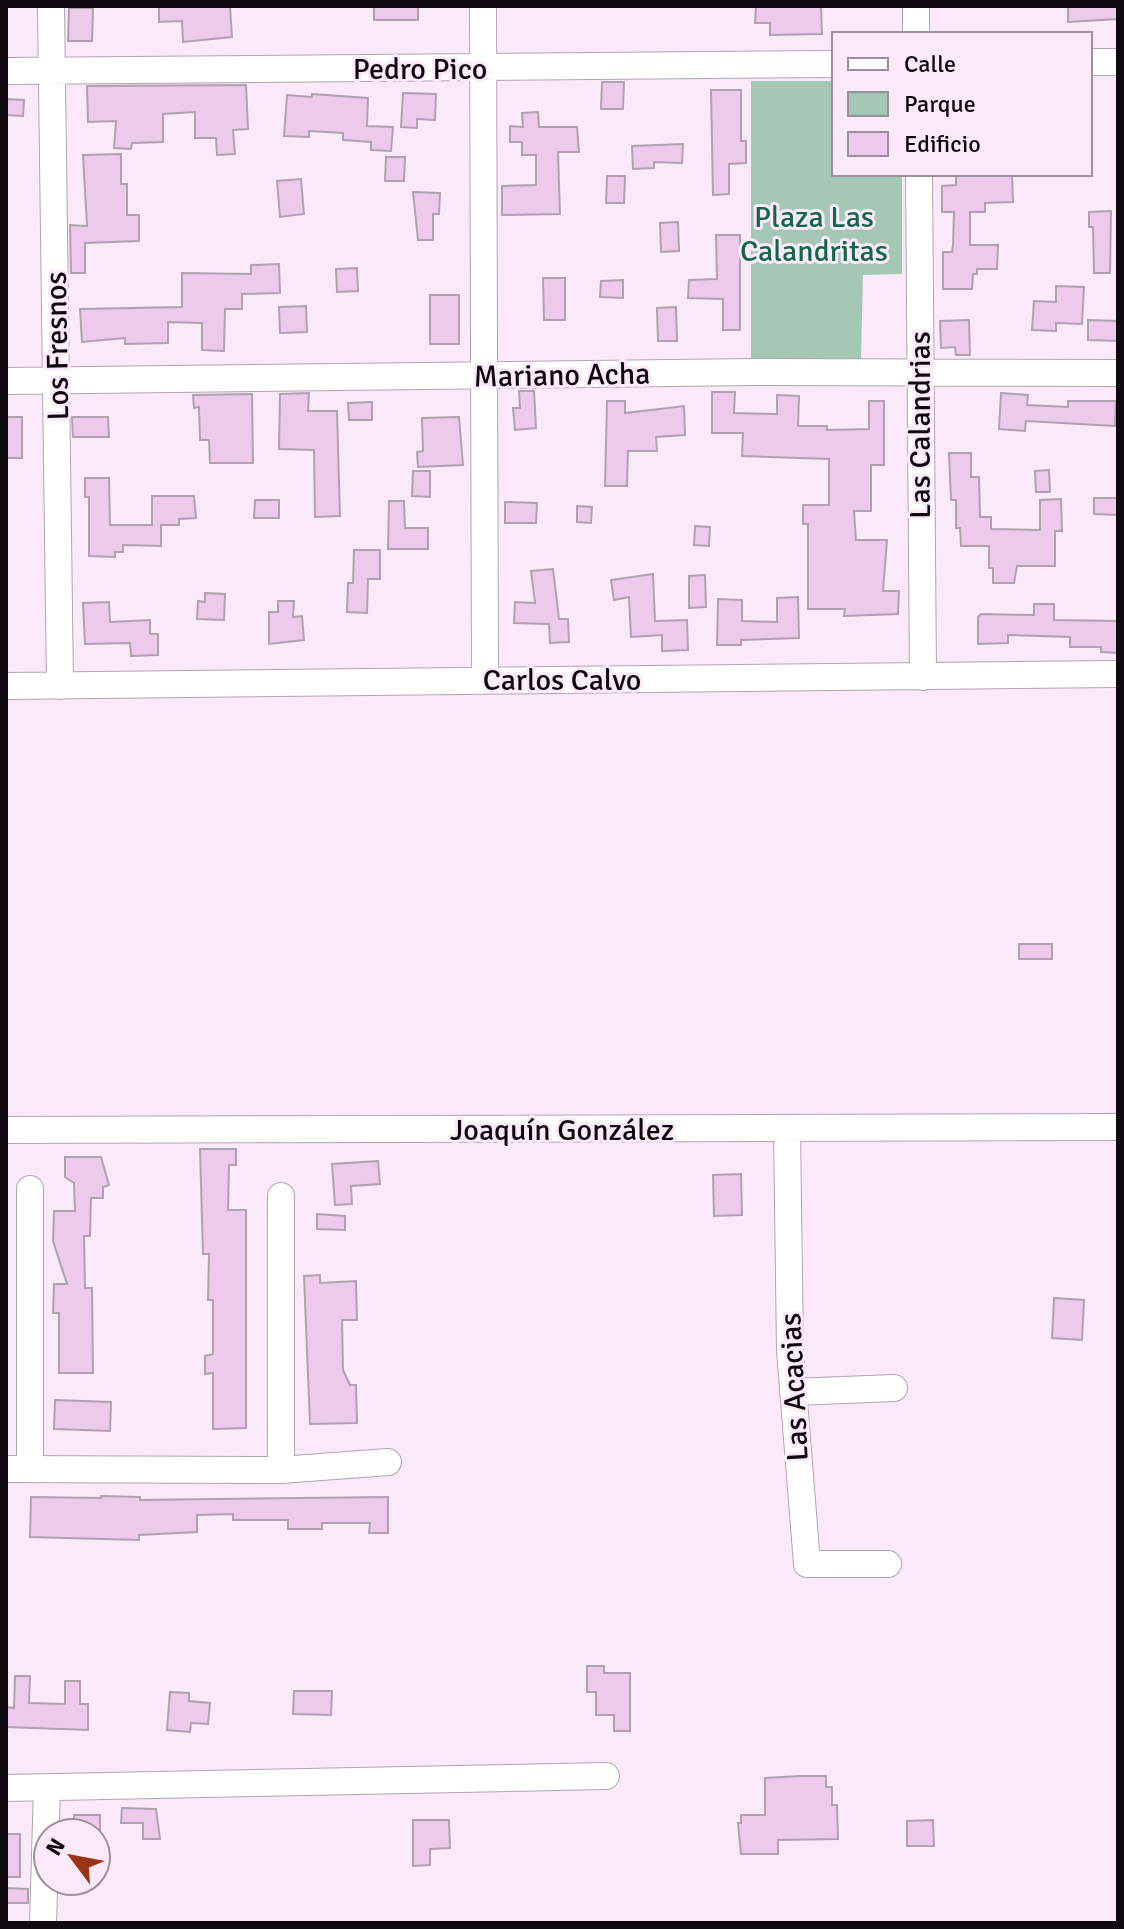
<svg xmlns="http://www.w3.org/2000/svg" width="1124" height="1929" font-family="Signika,sans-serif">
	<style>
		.green { fill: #a5c7b6 }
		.building { fill: #edc9ec; stroke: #b0a1af; stroke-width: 2 }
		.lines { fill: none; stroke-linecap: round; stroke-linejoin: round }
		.minor-casing { stroke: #b2a3b2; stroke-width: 28 }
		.minor { stroke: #fff; stroke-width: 26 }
		.labels { text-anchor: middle; stroke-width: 6; stroke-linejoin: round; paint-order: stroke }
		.street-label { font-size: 30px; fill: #0f0a0f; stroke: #faeaf9 }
		.park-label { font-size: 30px; fill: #126648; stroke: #faeaf9 }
	</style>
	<rect width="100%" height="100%" fill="#faeaf9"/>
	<path class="green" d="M751 81H834V174H902V274L863 275 861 359H751Z"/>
	<path class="building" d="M159 6H230L232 37 183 42 182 21 159 22Z
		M374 6H418V20H374Z
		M756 6H821L822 34 770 35V23H755Z
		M1068 6H1118V19L1068 22Z
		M69 8H93L92 41H68Z
		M602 82H624L623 109H601Z
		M246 85 248 129 233 130 235 154 217 155 216 138H195V112L163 114V142L132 143 131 149 114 148 116 121 88 122 87 86Z
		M711 90H741V141H746V163L729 164V194L713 195Z
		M403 93 436 94 435 120 417 119V128L401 127Z
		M312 94 368 98 367 126 393 127 391 151 371 150V142L343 140V133L309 131V137L284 136 287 95 312 97Z
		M6 99 24 100 23 116 6 115Z
		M538 112 539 127H577L579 152H558L560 214 502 215V186L536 185V155H522V142H510V126L523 127 522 113Z
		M683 144 682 163 654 162V168L633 169 632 146Z
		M121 154V184H127V215H139V241L85 243V273H71L70 225 87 226 83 155Z
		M386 157H405L404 181H385Z
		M956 174H1012L1013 202 985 203V212H970V245H998L997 269H977V274H973L972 289H943V252H952L953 245 954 212H942V186L956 185Z
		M607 176H625L624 203H606Z
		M301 179 304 214 280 217 277 181Z
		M413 192 440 193 439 214H433V240H418Z
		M1111 211 1110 273H1094L1093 227H1089V212Z
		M678 222 679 251 661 252 660 223Z
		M716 235H740V330H723V299L688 298 689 280 717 279Z
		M279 264 280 293 242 294V309H225L224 351 202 350V323L168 322V343L125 344V338L82 342 80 309 182 307V273L251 274V265Z
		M357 268 358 291 337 292 336 269Z
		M543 278H565V320H544Z
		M623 280V298L600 297 601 281Z
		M1056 286 1084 287 1082 324 1056 323V331L1032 330 1034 301 1056 302Z
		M430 295H459V344H430Z
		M306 306 307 332 280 333 279 307Z
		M676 307 677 341H658L657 308Z
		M969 320 970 355H956L955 347 941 348 940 321Z
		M1088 320 1118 321V341L1088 340Z
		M519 391H534L536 428 515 430 513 408H520Z
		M712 392H735L734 413 777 414V395L799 396 798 426H827V430L869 429V401H884V465H871V511H854L856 540H887L883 591H899L898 614 844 616 845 609H808V524H803V505H829V459L742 456 743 433H712Z
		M309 393 308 411H337L340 516 315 517 314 450 279 449 280 394Z
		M1001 393 1028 395 1027 405 1068 407V401H1116L1115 426 1026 421 1025 431 999 429Z
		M252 394 253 463H210L209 440H200L199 407 194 408 193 395Z
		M607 401H625V413L684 406 685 435 656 437 657 451H628L627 486H605Z
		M372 402V420H349L348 403Z
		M6 417H22V458H6Z
		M72 417H108L109 437H73Z
		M459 417 463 465 418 467 417 452 423 451 422 418Z
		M949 453H971V477H979L980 517H991V529L1040 530V500L1061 499 1062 531H1055V566H1017L1014 583H993V568H989V546H961L960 528H956V500H951Z
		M1049 470 1050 492H1036L1035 471Z
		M413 471H430V497L412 496Z
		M85 478H109L110 525H152V496H194L196 518 179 519V525H161V546L123 545V552H115V557L89 556V497H85Z
		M1094 498H1118V515L1094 514Z
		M255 500H279V518H254Z
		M389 501H404L405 528H428V549H388Z
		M505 502 537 503 536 523H505Z
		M577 506 592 507 591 523 577 522Z
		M695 526 710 527 709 546 694 545Z
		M354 550H380V579H368L367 613 347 612 348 583H353Z
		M553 569 559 619H568L569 642 550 643 549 624 514 623 515 602 535 603 531 571Z
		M653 574 655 621 687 620 688 650 662 651V635L631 637 629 597 614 600 611 580Z
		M705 575 706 607 689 608V576Z
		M205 593 225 594 224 620 197 619 198 601 205 602Z
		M798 597 799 638 741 640V645H717L718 599 742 600V621L777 622V598Z
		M278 601H294L293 617 302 616 304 640 269 644V612H278Z
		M109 602 110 622 150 620V634H158V655L131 656 130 643 85 644 83 603Z
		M1034 604H1054V620L1118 621V653L1101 652V647H1070V637L1008 635V643L978 644V617L981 614 1034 615Z
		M1019 944H1052V959H1019Z
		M200 1149H236V1165H229L228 1210H246V1428L213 1429V1373L205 1374V1356L213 1354V1300H208L209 1254H203Z
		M65 1157H101L109 1185 103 1187V1198H91L90 1236H84L85 1288H92L93 1373H59V1313H53L54 1284H67L53 1241 54 1211H75L74 1183 65 1177Z
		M378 1161 380 1184 351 1186 352 1204 335 1205 332 1164Z
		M741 1174 742 1215 714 1216 713 1175Z
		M317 1214 345 1216V1230L317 1229Z
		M320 1275V1283L356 1281 357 1320H342L343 1370 350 1385H356L357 1423 310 1424 304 1276Z
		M1054 1298 1084 1300 1082 1340 1052 1338Z
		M55 1400 111 1402 110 1431 54 1429Z
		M101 1496 140 1497V1500L388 1497V1533H369L370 1523H322V1529H288V1520H233V1514L197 1515V1532L139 1535V1540L30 1537 31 1497 101 1498Z
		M587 1666H604V1673H630V1731H614V1715H596V1692H587Z
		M15 1676H30L29 1703 65 1704V1681H80V1704H88V1730L6 1727V1707L14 1708Z
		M294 1691H332L331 1715 293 1714Z
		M170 1692 189 1693V1701L210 1703 208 1724 191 1723 190 1732 167 1730Z
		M800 1776H826V1787H832V1805H837L838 1839 778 1840V1854H741L738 1823H741V1815H765V1778Z
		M122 1808 156 1809 160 1839H143V1823H121Z
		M74 1815H100V1833H74Z
		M413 1820H449L450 1848 430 1849V1865L413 1866Z
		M933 1820 934 1846H907V1821Z
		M6 1834H20V1877H6Z
		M6 1888 28 1889V1903H6Z"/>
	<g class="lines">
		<defs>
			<path id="minor" d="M51 6 60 686
				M483 6 485 680
				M916 6V34
				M1090 62H1118
				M6 71 834 64
				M919 174 923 677
				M6 381 754 372 1118 373
				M6 686 1118 674
				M787 1128 790 1350 807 1564H888
				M6 1130 1118 1127
				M793 1392 894 1388
				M6 1469 281 1470 388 1462
				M30 1469V1189
				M281 1470V1196
				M6 1788 606 1776
				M43 1923 47 1788"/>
		</defs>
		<use href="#minor" class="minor-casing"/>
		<use href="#minor" class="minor"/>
	</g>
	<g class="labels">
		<g class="street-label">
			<text x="420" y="79">Pedro Pico</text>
			<text transform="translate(57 346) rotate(-91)" y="10">Los Fresnos</text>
			<text transform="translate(562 375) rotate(-1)" y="10">Mariano Acha</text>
			<text transform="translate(920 425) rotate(-90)" y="10">Las Calandrias</text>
			<text x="562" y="690">Carlos Calvo</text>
			<text x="562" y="1140">Joaquín González</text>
			<text transform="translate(794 1387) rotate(-93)" y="10">Las Acacias</text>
		</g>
		<g class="park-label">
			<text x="814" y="227">Plaza Las<tspan x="814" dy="34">Calandritas</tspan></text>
		</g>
	</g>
	<rect width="1124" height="1929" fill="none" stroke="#0f0a0f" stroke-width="16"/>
	<rect x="832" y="32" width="260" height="144" fill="#faeaf9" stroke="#9c909b" stroke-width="2"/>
	<rect x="848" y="58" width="40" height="12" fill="#ffffff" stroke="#9c909b" stroke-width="2"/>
	<text x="904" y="72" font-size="24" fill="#0f0a0f">Calle</text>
	<rect x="848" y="92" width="40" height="24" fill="#a5c7b6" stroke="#9c909b" stroke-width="2"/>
	<text x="904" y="112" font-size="24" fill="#0f0a0f">Parque</text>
	<rect x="848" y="132" width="40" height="24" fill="#edc9ec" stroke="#9c909b" stroke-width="2"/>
	<text x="904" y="152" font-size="24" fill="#0f0a0f">Edificio</text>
	<g transform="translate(72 1857) rotate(302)"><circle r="38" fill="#faeaf9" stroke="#9c909b" stroke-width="2"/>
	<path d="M0-6L14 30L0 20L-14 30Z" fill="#9b3415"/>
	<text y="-12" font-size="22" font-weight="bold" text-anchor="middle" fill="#0f0a0f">N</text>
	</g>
</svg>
